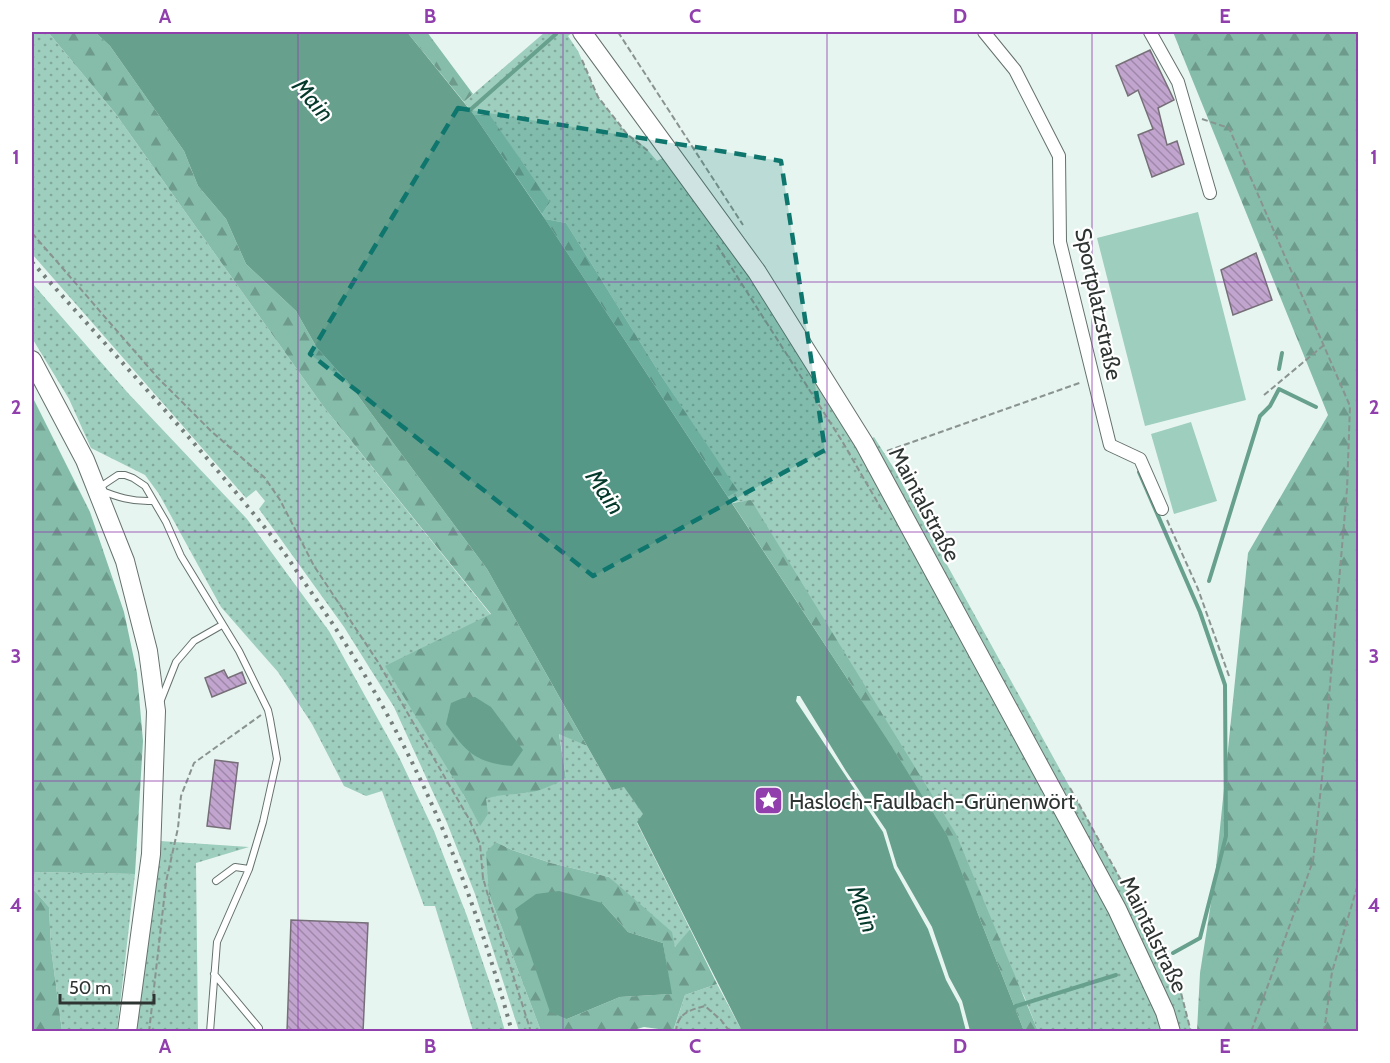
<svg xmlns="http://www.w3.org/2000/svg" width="1390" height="1063" font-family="Cabin,sans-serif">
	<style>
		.grass { fill: url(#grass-dots) }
		.forest { fill: url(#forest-firs); fill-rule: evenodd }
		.pitch { fill: #9ecebd }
		.water { fill: #68a08e }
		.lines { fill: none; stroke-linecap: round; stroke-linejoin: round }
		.stream { stroke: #68a08e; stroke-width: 4 }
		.building { fill: url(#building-back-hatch); stroke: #766f78; stroke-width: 1.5 }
		.lane-casing { stroke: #65716d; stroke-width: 8 }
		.street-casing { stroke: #65716d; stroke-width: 14 }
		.secondary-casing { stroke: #65716d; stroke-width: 20 }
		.path { stroke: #89938f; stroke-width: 2; stroke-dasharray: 6 3; stroke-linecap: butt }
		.lane { stroke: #fff; stroke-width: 6 }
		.street { stroke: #fff; stroke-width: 12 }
		.secondary { stroke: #fff; stroke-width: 18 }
		.rail { stroke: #757e7b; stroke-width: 4; stroke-dasharray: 3 6; stroke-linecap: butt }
		.marked { fill: #0f766e; fill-opacity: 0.2; stroke: #0f766e; stroke-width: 4.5; stroke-dasharray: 12 8; stroke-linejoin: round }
		.grid { fill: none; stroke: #903fad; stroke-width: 1.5; stroke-opacity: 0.55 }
		.labels { text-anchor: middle; stroke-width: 4.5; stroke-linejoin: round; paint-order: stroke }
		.street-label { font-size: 22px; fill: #2e3432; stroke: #fff }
		.poi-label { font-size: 22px; fill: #2e3432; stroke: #fff; text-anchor: start }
		.water-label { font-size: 24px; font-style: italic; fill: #04392c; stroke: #fff }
		.neatline { fill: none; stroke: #903fad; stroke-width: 2 }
		.grid-label { font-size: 20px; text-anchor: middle; font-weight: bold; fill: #903fad }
	</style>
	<defs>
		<pattern id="grass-dots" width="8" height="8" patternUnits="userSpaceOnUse" patternTransform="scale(1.5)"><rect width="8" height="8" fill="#9ecebd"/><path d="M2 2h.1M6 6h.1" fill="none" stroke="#81a89a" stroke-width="1.8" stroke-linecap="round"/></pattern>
		<pattern id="forest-firs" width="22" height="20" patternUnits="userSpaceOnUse" patternTransform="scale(1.5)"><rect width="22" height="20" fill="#85bdaa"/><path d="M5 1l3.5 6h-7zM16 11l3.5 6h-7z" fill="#6d9a8b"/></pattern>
		<pattern id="building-back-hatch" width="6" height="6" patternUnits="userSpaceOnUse" patternTransform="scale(1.5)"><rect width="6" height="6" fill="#c2a5ce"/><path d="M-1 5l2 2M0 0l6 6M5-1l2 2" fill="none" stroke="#9e87a8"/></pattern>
	</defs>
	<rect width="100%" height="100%" fill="#e7f5f0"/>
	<path class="grass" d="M32 32H48L115 113 323 406 491 615 463 794 480 825 485 799 498 794 526 793 566 778 559 733 587 746 612 790 624 786 644 815 637 823 690 929 676 947 609 877 551 863 512 850 496 842 489 894 541 1031H519L475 894 447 823 394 707 344 627 259 509 265 501 256 490 246 498 32 254Z
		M545 32H573L568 36 578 51 598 97 627 134 645 147 657 161 670 154 865 443 874 437 893 467 1179 985 1191 1031H1038L1024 996 751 501 732 502 728 497 737 491 660 374 566 223 545 219 542 214 550 202 487 112 484 115H474L464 102Z
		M32 283 127 392 247 519 329 631 399 757 434 831 467 916 497 1004 505 1031H473L435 906H424L382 791 366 796 344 786 312 724 278 672 221 607 159 494 145 475 91 448 69 399 32 338Z
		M160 841 249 847 196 863 198 1031 136 1032Z
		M32 872 135 874 117 1031H62L51 948 49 907 32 888Z
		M717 984 742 1031 673 1032 685 995Z"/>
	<path class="forest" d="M48 32H95L110 46 184 151 198 186 226 219 246 264 296 311 317 348 347 381 487 569 587 746 559 734 566 778C553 785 539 792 525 793 511 795 499 794 486 799L488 814 480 826 463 794 385 666 491 614 323 406 115 113Z
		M407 32H427L473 94 464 102Z
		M1173 32H1358V1031H1197L1200 973 1215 877 1248 553 1328 415Z
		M487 111 550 202 542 214 474 115H483Z
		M545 219 566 223 660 374 738 491 728 497Z
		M32 396 90 512 124 612 137 673 143 741 135 874 32 872Z
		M751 500 956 834 1038 1031H1024L947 835 887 739 732 503Z
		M496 842 512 850 551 863 609 877 672 932 675 947 690 929 717 984 685 995 673 1031 644 1027 626 1032 541 1031 489 894 486 852ZM602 903 628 932 663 943 671 994 620 997 567 1019Z
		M32 888 49 907 51 948 62 1031H32Z"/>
	<path class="pitch" d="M1198 212 1246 400 1145 426 1097 238Z
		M1191 422 1217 501 1174 514 1151 434Z"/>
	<path class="water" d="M95 32H407L474 115 545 219 887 739 947 835 1024 1031H970L962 1001 949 977 932 927 897 866 886 830 846 771 800 696H797L796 701 883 832 894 868 928 929 946 980 959 1004 966 1031H742L637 822 643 814 624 787 612 790 487 569 347 381 317 348 296 311 246 264 226 219 198 186 184 151 110 46Z
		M475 697 491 707 523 750 512 766C476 763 466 752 446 724L451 703 463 698Z
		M559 891 602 903 628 932 663 943 672 994 620 997 567 1019 550 1012 515 909 536 894Z"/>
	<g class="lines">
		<path class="stream" d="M470 110 556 34
			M1279 369 1282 353
			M1139 472 1200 612 1225 685 1226 836 1200 938 1173 953
			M1209 581 1260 416 1270 406 1279 389 1316 407
			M1013 1010 1016 1006 1116 975"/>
	</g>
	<path class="building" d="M1150 50 1174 100 1158 108 1167 145 1177 141 1184 164 1152 177 1138 135 1153 129 1138 90 1128 96 1116 66Z
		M1256 253 1272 300 1233 315 1221 270Z
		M224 670 228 678 242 672 246 683 212 697 205 678Z
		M215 760 238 763 230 829 207 826Z
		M291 920 368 923 363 1032H287Z"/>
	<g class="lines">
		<defs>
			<path id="lane" d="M153 501C132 502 117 497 97 489L118 475H125L133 478 145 486 166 522 181 556 239 651 268 710 270 719 277 759 263 822 249 869 217 942 210 1032
				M161 700 176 662 194 641 222 625
				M216 881 235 867 249 869
				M214 974 259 1028V1032"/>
			<path id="street" d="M984 32 1015 70 1059 156 1060 242 1110 445 1140 459 1162 509
				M1150 32 1178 82 1210 193"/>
			<path id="secondary" d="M582 32 757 272 864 443 1117 909 1165 1012 1171 1032
				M32 360 85 460 125 561 148 651 156 711 151 854 127 1032"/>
		</defs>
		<use href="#lane" class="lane-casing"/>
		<use href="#street" class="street-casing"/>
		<use href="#secondary" class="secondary-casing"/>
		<path class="path" d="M618 32 743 225
			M582 60 598 97 627 134 648 151
			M1202 119 1229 128 1350 406 1347 489 1322 778 1313 861 1251 1032
			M32 233 157 377 211 431 265 478 280 500 314 566 378 662 469 819 480 844 483 878 489 899 531 1032
			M717 245 842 441 882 510
			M1264 395 1324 345
			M887 451 1082 382
			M1167 520 1198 589 1229 676
			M1070 788 1179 985 1191 1032
			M149 1032 166 882 178 828 181 796 194 763 261 715
			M676 1032C677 1013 690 1010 705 1006L721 1020 730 1032
			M1324 1032 1332 972 1358 884"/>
		<use href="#lane" class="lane"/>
		<use href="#street" class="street"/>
		<use href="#secondary" class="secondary"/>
		<path class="rail" d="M32 262C110 350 192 437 266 529 282 548 295 569 309 589 407 729 467 867 512 1032"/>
	</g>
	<path class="marked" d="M458 108 781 161 825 450 593 576 310 354Z"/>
	<path class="grid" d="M298 32V1032M563 32V1032M827 32V1032M1092 32V1032M32 282H1358M32 532H1358M32 781H1358"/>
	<defs>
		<symbol id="sight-square" viewBox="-11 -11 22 22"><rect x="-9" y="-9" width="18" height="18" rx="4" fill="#903fad" stroke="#fff"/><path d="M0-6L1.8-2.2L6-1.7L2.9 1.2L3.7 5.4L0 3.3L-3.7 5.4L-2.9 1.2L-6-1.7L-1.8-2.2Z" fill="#fff"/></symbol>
	</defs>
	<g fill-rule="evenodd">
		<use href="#sight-square" x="752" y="784" width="33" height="33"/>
	</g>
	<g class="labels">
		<g class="street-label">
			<text transform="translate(1099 304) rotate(78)" y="8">Sportplatzstraße</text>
			<text transform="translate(925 504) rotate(62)" y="8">Maintalstraße</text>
			<text transform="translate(1154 934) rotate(64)" y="8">Maintalstraße</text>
		</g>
		<g class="poi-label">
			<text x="789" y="809">Hasloch-Faulbach-Grünenwört</text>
		</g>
		<g class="water-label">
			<text transform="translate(313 100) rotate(49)" y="8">Main</text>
			<text transform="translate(605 492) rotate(56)" y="8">Main</text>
			<text transform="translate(863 909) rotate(70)" y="8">Main</text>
		</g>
	</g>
	<rect width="1390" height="1063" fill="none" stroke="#ffffff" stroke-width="66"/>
	<path d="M60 994v9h94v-9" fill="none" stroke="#2e3432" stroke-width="3"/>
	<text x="69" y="994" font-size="18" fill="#2e3432" stroke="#ffffff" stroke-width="4.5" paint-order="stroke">50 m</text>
	<rect x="33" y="33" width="1324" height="997" class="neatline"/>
	<g class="grid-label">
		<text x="165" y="23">A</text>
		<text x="430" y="23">B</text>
		<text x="695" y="23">C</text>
		<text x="960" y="23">D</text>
		<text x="1225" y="23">E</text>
		<text x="16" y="164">1</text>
		<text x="1374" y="164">1</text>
		<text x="16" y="414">2</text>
		<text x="1374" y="414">2</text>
		<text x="16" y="663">3</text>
		<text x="1374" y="663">3</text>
		<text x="16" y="912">4</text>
		<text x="1374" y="912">4</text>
		<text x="165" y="1053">A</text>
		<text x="430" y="1053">B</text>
		<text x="695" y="1053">C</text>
		<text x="960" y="1053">D</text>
		<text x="1225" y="1053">E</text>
	</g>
</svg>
